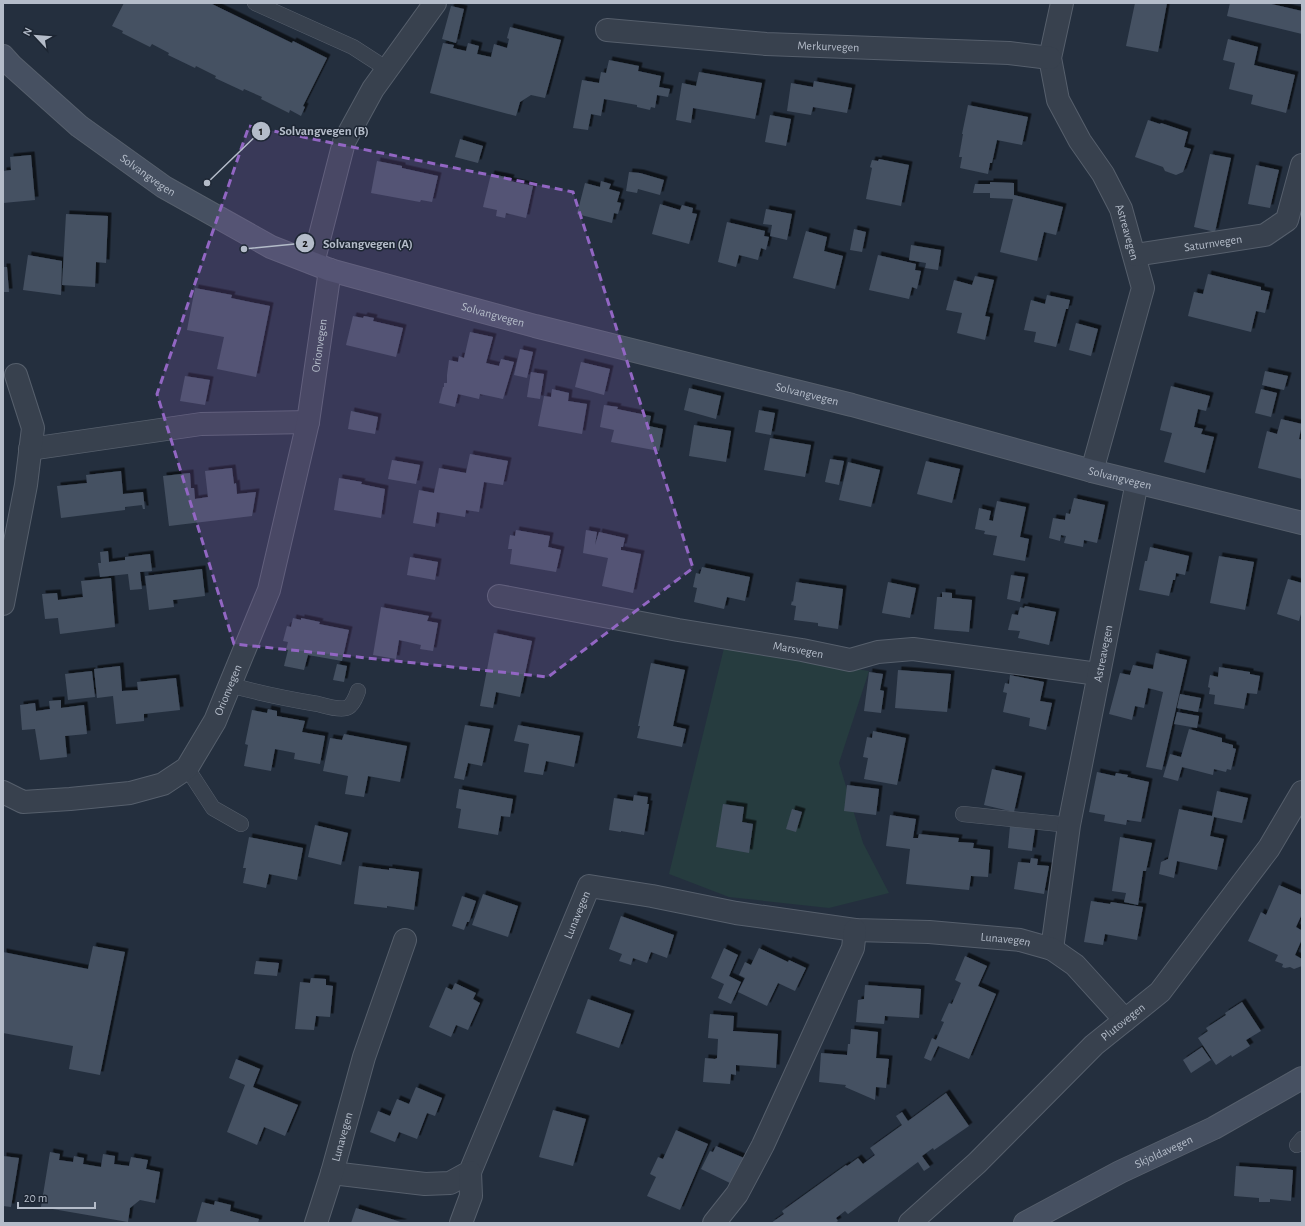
<svg xmlns="http://www.w3.org/2000/svg" width="1305" height="1226" font-family="'Alegreya Sans',sans-serif">
	<style>
		.green { fill: #263c3f }
		.building { fill: #455162; filter: url(#shadow) }
		.lines { fill: none; stroke-linecap: round; stroke-linejoin: round }
		.lane-casing { stroke: #565f6c; stroke-width: 16 }
		.street-casing { stroke: #565f6c; stroke-width: 24 }
		.secondary-casing { stroke: #565f6c; stroke-width: 24 }
		.lane { stroke: #38414e; stroke-width: 15 }
		.street { stroke: #38414e; stroke-width: 22 }
		.secondary { stroke: #465061; stroke-width: 22 }
		.marked { fill: #9266c3; fill-opacity: 0.2; stroke: #9266c3; stroke-width: 3; stroke-dasharray: 8 5; stroke-linejoin: round }
		.labels { text-anchor: middle; stroke-width: 3; stroke-linejoin: round; paint-order: stroke }
		.street-label { font-size: 12px; fill: #b4bcc9; stroke: #1d2633 }
		.leader { fill: none; stroke: #b4bcc9; stroke-width: 1.5 }
		.callout-dot { fill: #b4bcc9; stroke: #1d2633; stroke-width: 1.5 }
		.mark-label { font-size: 12px; text-anchor: middle; font-weight: bold; fill: #111 }
		.callout-label { font-size: 13px; text-anchor: middle; font-weight: bold; fill: #b4bcc9; stroke: #1d2633; stroke-width: 3; stroke-linejoin: round; paint-order: stroke }
	</style>
	<defs>
		<filter id="shadow"><feDropShadow dx="3.5" dy="-3.5" stdDeviation="0" flood-color="#0009"/></filter>
	</defs>
	<rect width="100%" height="100%" fill="#242f3e"/>
	<path class="green" d="M724 648 869 671 839 763 863 843 889 893 829 908 729 897 669 874Z"/>
	<path class="building" d="M124 3H210L292 43 293 41 327 58 303 106 305 107 301 116 290 110 289 113 261 99 262 97 244 89 243 91 215 78 216 76 196 66 195 68 168 55 169 53 152 44 150 47 122 33 123 31 112 26Z
		M1135 3H1167L1158 52 1126 46Z
		M1230 3H1267L1302 11V34L1227 16Z
		M451 6 464 9 456 43 442 39Z
		M510 27 561 40 545 98 531 95 520 102 516 116 430 93 443 43 454 45 453 48 466 51 468 43 479 46 477 54 491 57 494 44 507 48 509 39 507 38Z
		M1228 39 1258 47 1254 65 1295 75 1286 113 1251 104 1253 95 1229 89 1235 63 1223 60Z
		M609 60 639 66 638 71 661 76 659 87 670 89 668 97 657 95 655 108 651 107 650 110 637 107V105L604 99 601 116 591 114 588 130 573 128 582 80 599 83 601 72 606 73Z
		M699 72 762 83 755 119 693 108 691 123 676 120 682 83 696 86Z
		M814 81 852 88 847 113 813 107 811 115 787 111 791 83 813 87Z
		M968 105 1028 117 1022 145 997 140 992 163H990L988 174 960 168 962 157H959L963 134H962Z
		M770 115 791 119 786 146 765 142Z
		M1148 120 1160 124 1161 123 1188 132 1184 147 1191 149 1183 172 1176 175 1165 171 1163 167 1135 157Z
		M460 139 483 146 478 163 455 157Z
		M1210 154 1231 158 1215 232 1194 227Z
		M31 155 35 200 3 203V171L11 170 10 157Z
		M879 159 909 165 901 206 866 199 872 168 870 167 872 160 878 161Z
		M377 161 402 166V168L438 176 432 202 421 200 420 202 371 193Z
		M1256 165 1279 170 1270 208 1248 204Z
		M629 172 640 173 664 180 660 195 638 189 637 193 626 191Z
		M491 174 511 178 510 181 533 186 526 218 506 213 505 218 496 216 497 210 483 207Z
		M601 181 611 184 609 189 620 192 617 202 621 203 618 214 614 213 612 223 577 214 585 183 600 187Z
		M990 182 1014 183V195L1063 207 1056 235 1044 232 1037 261 1000 252 1013 199 990 198V193H973L975 184H990Z
		M660 204 680 210 682 205 693 208 692 213 697 214 689 244 652 234Z
		M766 209 792 214 787 240 770 236 772 225 763 224Z
		M66 214 108 216 106 263 96 262 95 287 62 285Z
		M727 222 765 231 764 236 769 237 766 250 761 248 758 260 739 255 736 267 718 262Z
		M854 229 866 232 862 252 850 250Z
		M806 231 827 237 824 251 843 256 835 289 793 278Z
		M911 245 941 250 938 270 925 268 926 263 909 260Z
		M28 255 62 261 61 295 23 290Z
		M878 255 916 264 915 270 921 271 917 289 912 287 909 299 869 290Z
		M3 267H7L9 292H3Z
		M1208 274 1261 287V290L1270 292 1265 313 1256 311 1251 332 1188 316 1194 292 1203 294Z
		M975 276 994 280 985 316 990 317 985 340 957 333 962 313 946 310 954 280 972 285Z
		M195 288 232 295 231 298 270 306 256 377 217 369 224 337 187 330Z
		M1047 295 1070 300 1068 309H1066L1056 347 1034 342 1036 332 1024 330 1031 300 1045 304Z
		M353 316 363 318 364 316 374 318 373 321 403 328 396 357 346 345Z
		M1076 323 1098 329 1091 356 1069 350Z
		M470 332 493 337 486 363 499 366 501 359 514 362 503 399 480 394 479 399 458 394 455 407 439 403 443 387H444V383H447V375L449 360 458 362 459 356 464 358Z
		M520 349 533 352 527 378 514 375Z
		M581 362 610 369 604 395 575 387Z
		M1265 371 1288 376 1284 390 1262 385Z
		M531 372 544 374 540 399 527 397Z
		M185 376 210 380 205 405 180 401Z
		M1171 386 1210 396 1206 411 1198 409 1194 427 1203 429 1201 434 1214 437 1205 473 1164 462 1172 433 1160 430Z
		M689 388 721 396 716 419 684 410Z
		M552 389 569 393 568 401 587 404 582 434 538 426 544 396 551 397Z
		M1261 389 1277 393 1271 417 1255 413Z
		M604 405 618 407 617 409 651 416 649 426 663 429 659 451 611 442 614 430 600 427Z
		M759 410 775 413 771 435 755 432Z
		M351 411 378 417 375 434 348 429Z
		M1281 419 1302 424 1299 439 1302 440V479L1258 468 1267 431 1277 434Z
		M694 425 731 431 726 462 689 456Z
		M770 438 811 445 805 477 764 470Z
		M470 454 508 461 503 485 484 482 479 512 466 510 465 517 437 512 435 527 413 523 419 490 434 493 439 468 466 473Z
		M830 459 844 461 839 485 825 482Z
		M392 460 420 465 416 484 388 479Z
		M926 461 960 469 952 503 917 494Z
		M848 462 880 470 871 507 839 500Z
		M232 468 234 484 236 483 237 494 256 492 252 516 169 526 163 476 190 473 191 488H194L195 499 208 497 205 471Z
		M121 471 123 494 143 492 145 509H143L142 505 125 507V510L61 518 57 486 87 483 86 475Z
		M339 478 362 482 361 484 385 489 381 518 334 510Z
		M1074 498 1105 505 1097 543 1084 540 1083 547 1064 543 1066 536 1061 535 1060 541 1049 538 1053 518 1065 520 1066 513 1070 514Z
		M997 501 1026 507 1020 537 1029 539 1025 561 993 555 997 536 984 534 985 531 975 529 979 508 991 511 989 520 993 521Z
		M516 530 550 536 548 547 561 550 556 572 510 564 512 549H508L510 535 515 536Z
		M586 530 597 532 595 545 599 532 625 538 623 547H621V550L641 554 633 593 602 586 608 558 583 553Z
		M1150 547 1189 556 1185 575 1176 573 1175 580H1173L1169 596 1139 590 1145 561H1147Z
		M108 551 109 562 125 560V557L150 554 152 571 140 572 142 589 130 590 128 574 100 577 98 563H101L100 552Z
		M1219 556 1254 562 1245 610 1210 603Z
		M410 557 438 562 435 580 407 575Z
		M702 567 750 577 745 601 727 597 724 609 694 602 697 588 693 587 696 573 700 574Z
		M202 569 205 596 173 600 174 607 149 610 145 576Z
		M1011 575 1025 577 1020 602 1007 599Z
		M111 578 115 627 60 634 58 618 45 619 42 594 57 593 58 600 83 597 81 581Z
		M1288 579 1302 583V615L1301 614 1299 621 1277 614Z
		M796 582 843 589 838 629 818 626V623L794 620 796 606 791 605 792 601 793 602Z
		M888 582 916 588 910 618 882 613Z
		M942 592 952 593V598L972 600 969 632 934 629 937 597H942Z
		M1025 606 1056 612 1049 645 1018 638 1020 631 1008 630 1012 614 1018 615 1020 607 1024 608Z
		M381 607 429 616 427 621 438 623 433 651 420 649 421 645 399 640 396 659 373 655Z
		M293 618 301 620V618L320 622 319 624 349 630 342 661 308 655 304 670 284 666 288 650H286L288 642 283 641 287 626 291 627Z
		M494 633 532 641 520 697 496 692 493 708 480 706Z
		M1156 653 1187 660 1162 770 1146 767 1163 692 1148 688 1144 708 1135 706 1132 720 1109 714 1120 673 1130 675 1133 665 1153 669Z
		M651 663 685 670 673 726 686 729 682 747 637 738 640 726H638Z
		M337 664 347 666 344 682 333 680Z
		M120 666 122 691 138 690 137 682 176 678 180 710 144 714V721L116 724 113 696 97 698 94 669Z
		M1219 667 1250 672V674L1260 676 1257 694 1247 693 1244 709 1214 704 1215 695 1209 694 1210 688 1208 687 1210 675 1218 677Z
		M898 670 951 674 947 712 895 708Z
		M92 671 95 697 68 700 65 674Z
		M869 672 883 674 880 690 884 691 881 713 864 711Z
		M1010 675 1044 682 1040 701 1052 703 1046 730 1029 726 1030 718 1003 712 1007 693 1003 692 1005 683 1009 684Z
		M1180 694 1201 698 1198 712 1177 708Z
		M61 700V708L84 705 87 734 65 736 67 757 40 760 35 729 22 730 20 705 35 703 36 711 50 709 49 701Z
		M268 709 277 711V716L305 721 302 732 325 736 320 764 294 759 295 753 275 749 271 771 244 766 248 745 245 744 252 710 267 713Z
		M1177 712 1199 716 1197 728 1174 724Z
		M465 725 490 729 482 766 468 763 464 780 454 778Z
		M518 725 580 736 574 767 546 761 543 775 524 772 529 744 514 741Z
		M1189 729 1222 738V742L1233 745V748L1236 749 1231 770 1227 769 1226 772 1214 769 1213 775 1182 767 1178 781 1163 777 1170 754 1181 757Z
		M873 731 906 738 897 785 864 779 868 758 863 757 867 737 872 738Z
		M344 734 407 746 400 782 368 776 364 797 345 794 348 776 323 771 330 738 342 740Z
		M992 769 1022 776 1014 812 984 805Z
		M1097 772 1115 776 1116 773 1128 775 1127 777 1149 782 1141 822 1127 820 1126 825 1104 821 1105 815 1089 812Z
		M847 785 879 789 876 815 844 811Z
		M459 789 513 799 510 817 501 816 498 835 458 828 461 809 456 808Z
		M1217 791 1248 798 1242 823 1214 817 1210 836 1224 839 1217 870 1177 861 1174 878 1159 874 1161 862 1168 859 1179 809 1212 816Z
		M634 795 648 797 647 804H649L644 835 621 831V832L609 830 614 798 633 801Z
		M723 804 744 807 742 822 753 824 749 853 716 847Z
		M792 809 802 812 796 832 786 829Z
		M890 815 916 819 913 838H918L919 834 959 838 958 842 974 843 973 848 990 850 988 877 971 876 969 890 906 884 910 849 886 846Z
		M315 825 348 833 341 865 308 857Z
		M1010 826 1035 829 1032 851 1008 848Z
		M249 837 303 848 297 880 269 874 266 888 243 883 246 868H243Z
		M1120 837 1152 843 1146 871H1143L1138 905 1124 902 1126 893 1112 891Z
		M1031 858 1038 859 1037 865 1049 866 1044 894 1014 889 1018 862 1030 863Z
		M359 866 389 870V868L419 872 414 910 387 906V908L354 904Z
		M1279 885 1302 895V914L1296 927 1301 930 1302 939 1295 955 1302 959V966L1294 969 1290 967 1285 968 1282 967 1283 964 1275 961 1278 955 1248 941 1261 912 1266 915Z
		M483 894 518 906 508 937 472 925Z
		M462 896 476 901 469 922H467L464 930 452 926Z
		M1091 901 1110 904 1111 902 1143 907 1137 940 1105 934 1103 945 1084 942Z
		M621 916 674 935 667 958 651 952 647 963 633 958 631 965 619 961 622 954 609 949Z
		M93 946 125 952 100 1075 69 1069 73 1046 3 1033V952L88 969Z
		M724 948 738 955 729 976 741 982 731 1004 718 998 724 984 711 978Z
		M759 948 788 962 789 960 806 968 795 991 778 983 767 1006 738 992 745 978 739 975 745 962 751 965Z
		M965 956 987 966 978 986 996 994 969 1059 938 1046 931 1061 924 1058 932 1038 936 1040 944 1022 941 1021 949 1003 952 1004 961 983 955 980Z
		M256 961 279 963 277 976 254 974Z
		M311 978 326 979V985L333 986 330 1017 316 1016 314 1030 295 1029 300 982 310 983Z
		M455 983 476 993 473 999 480 1003 468 1030 456 1025 451 1037 429 1027 446 987 452 990Z
		M865 985 921 989 919 1018 885 1016 884 1024 856 1022 858 1000 864 999Z
		M588 999 631 1014 619 1048 576 1033Z
		M1242 1002 1261 1031 1246 1040 1250 1046 1232 1057 1231 1055 1216 1065 1198 1038 1208 1031 1206 1028 1226 1015 1225 1013Z
		M710 1014 734 1016 733 1031 778 1034 776 1068 736 1065V1075L731 1074 730 1084 703 1082 705 1058 715 1059 717 1058 718 1039 708 1038Z
		M851 1029 878 1032 876 1058 889 1059 886 1088 876 1087 875 1100 845 1087 846 1085 819 1082 821 1053 847 1055 848 1044H850Z
		M1202 1047 1211 1060 1191 1073 1183 1060Z
		M236 1059 260 1069 253 1087 298 1105 285 1136 264 1127 257 1145 227 1132 245 1085 229 1078Z
		M416 1087 442 1098 435 1116 427 1113 417 1139 399 1132 395 1142 370 1132 378 1111 390 1116 397 1099 409 1104Z
		M946 1093 969 1126 934 1150 933 1148 922 1156 930 1167 924 1171 918 1162 848 1214 845 1211 836 1218 838 1221 835 1223H771L784 1214 782 1211 846 1165 847 1166 858 1158 863 1164 875 1155 870 1148 902 1125 896 1116 902 1112 908 1121Z
		M553 1110 586 1119 573 1166 539 1157Z
		M676 1130 708 1144 680 1210 647 1196 656 1177 650 1174 658 1157 663 1159Z
		M716 1146 744 1158 732 1184 701 1169 710 1151 713 1152Z
		M50 1152 60 1154 59 1160 73 1162 74 1156 84 1158 83 1164 101 1167 103 1154 115 1156 114 1164 129 1166 131 1157 148 1160 146 1169 160 1172 155 1203 140 1200 130 1208 128 1222 41 1207Z
		M3 1156 19 1158 11 1207 3 1206Z
		M1236 1166 1293 1170 1291 1201 1270 1199V1202H1259V1198L1234 1196Z
		M215 1201 231 1205 230 1211 259 1219 258 1223H196L202 1202 214 1205Z
		M356 1208 404 1223H351Z"/>
	<g class="lines">
		<defs>
			<path id="lane" d="M255 3 353 47 387 69
				M230 685C259 693 288 699 318 704 326 706 337 710 346 708 352 707 356 697 358 691
				M187 768 213 808 241 824
				M963 814 1069 825
				M1297 1145 1302 1139"/>
			<g id="street">
				<path id="s1" d="M1062 3 1050 58 1058 100 1080 141 1103 174 1121 209 1143 288 1092 471"/>
				<path id="s2" d="M607 30 766 44 1009 53 1050 58"/>
				<path id="s3" d="M1135 255 1265 235 1287 220 1302 165"/>
				<path d="M313 263 344 142 373 89 435 3"/>
				<path d="M30 449 201 424 308 422"/>
				<path id="s4" d="M499 596 678 630 802 650 850 660 878 652 913 649 1098 674"/>
				<path d="M3 604 26 485 33 428 16 375"/>
				<path id="s5" d="M3 792 23 802 70 799 130 793 163 784 187 768 215 721 269 590 308 422 330 270"/>
				<path id="s6" d="M1052 949 1069 825 1137 482"/>
				<path id="s7" d="M332 1173 425 1184 450 1183 470 1172 589 886 652 896 736 913 855 930 929 932 1020 940 1052 949 1075 965 1125 1020"/>
				<path id="s8" d="M316 1223 332 1173 364 1057 405 940"/>
				<path d="M461 1223 471 1196 470 1172"/>
				<path d="M714 1223 737 1194 763 1145 853 948 855 930"/>
				<path id="s9" d="M910 1223 977 1163 1094 1045 1160 992 1269 848 1302 792"/>
			</g>
			<g id="secondary">
				<path id="s10" d="M3 56 12 66 79 126 164 187 271 247 330 270 535 326 852 405 1092 471 1302 523"/>
				<path id="s11" d="M1025 1223 1120 1172 1214 1128 1302 1078"/>
			</g>
		</defs>
		<use href="#lane" class="lane-casing"/>
		<use href="#street" class="street-casing"/>
		<use href="#secondary" class="secondary-casing"/>
		<use href="#lane" class="lane"/>
		<use href="#street" class="street"/>
		<use href="#secondary" class="secondary"/>
	</g>
	<path class="marked" d="M249 126 573 192 693 568 548 677 234 644 157 394Z"/>
	<g class="labels">
		<g class="street-label">
			<text dy="4" stroke="none"><textPath href="#s2" startOffset="222">Merkurvegen</textPath></text>
			<text dy="4" stroke="none"><textPath href="#s10" startOffset="188">Solvangvegen</textPath></text>
			<text dy="4" stroke="none"><textPath href="#s1" startOffset="249">Astreavegen</textPath></text>
			<text dy="4" stroke="none"><textPath href="#s3" startOffset="79">Saturnvegen</textPath></text>
			<text dy="4" stroke="none"><textPath href="#s10" startOffset="563">Solvangvegen</textPath></text>
			<text dy="4" stroke="none"><textPath href="#s5" startOffset="639">Orionvegen</textPath></text>
			<text dy="4" stroke="none"><textPath href="#s10" startOffset="887">Solvangvegen</textPath></text>
			<text dy="4" stroke="none"><textPath href="#s10" startOffset="1211">Solvangvegen</textPath></text>
			<text dy="4" stroke="none"><textPath href="#s4" startOffset="304">Marsvegen</textPath></text>
			<text dy="4" stroke="none"><textPath href="#s6" startOffset="300">Astreavegen</textPath></text>
			<text dy="4" stroke="none"><textPath href="#s5" startOffset="281">Orionvegen</textPath></text>
			<text dy="4" stroke="none"><textPath href="#s7" startOffset="420">Lunavegen</textPath></text>
			<text dy="4" stroke="none"><textPath href="#s7" startOffset="872">Lunavegen</textPath></text>
			<text dy="4" stroke="none"><textPath href="#s9" startOffset="293">Plutovegen</textPath></text>
			<text dy="4" stroke="none"><textPath href="#s8" startOffset="90">Lunavegen</textPath></text>
			<text dy="4" stroke="none"><textPath href="#s11" startOffset="156">Skjoldavegen</textPath></text>
		</g>
	</g>
	<path class="leader" d="M207 183L261 131M244 249L305 243"/>
	<g class="callout-dot">
		<circle cx="207" cy="183" r="4"/>
		<circle cx="244" cy="249" r="4"/>
		<circle cx="261" cy="131" r="10"/>
		<circle cx="305" cy="243" r="10"/>
	</g>
	<g class="mark-label">
		<text x="261" y="135">1</text>
		<text x="305" y="247">2</text>
	</g>
	<g class="callout-label">
		<text x="324" y="135">Solvangvegen (B)</text>
		<text x="368" y="248">Solvangvegen (A)</text>
	</g>
	<rect width="1305" height="1226" fill="none" stroke="#b4bcc9" stroke-width="8"/>
	<g transform="translate(36 36) rotate(296)" stroke="#1d2633" stroke-width="3" paint-order="stroke">
	<path d="M0-3L7 15L0 10L-7 15Z" fill="#b4bcc9"/>
	<text y="-6" font-size="11" font-weight="bold" text-anchor="middle" fill="#b4bcc9">N</text>
	</g>
	<path d="M18 1202v6h77v-6" fill="none" stroke="#b4bcc9" stroke-width="2"/>
	<text x="24" y="1202" font-size="12" fill="#b4bcc9" stroke="#1d2633" stroke-width="3" paint-order="stroke">20 m</text>
</svg>
